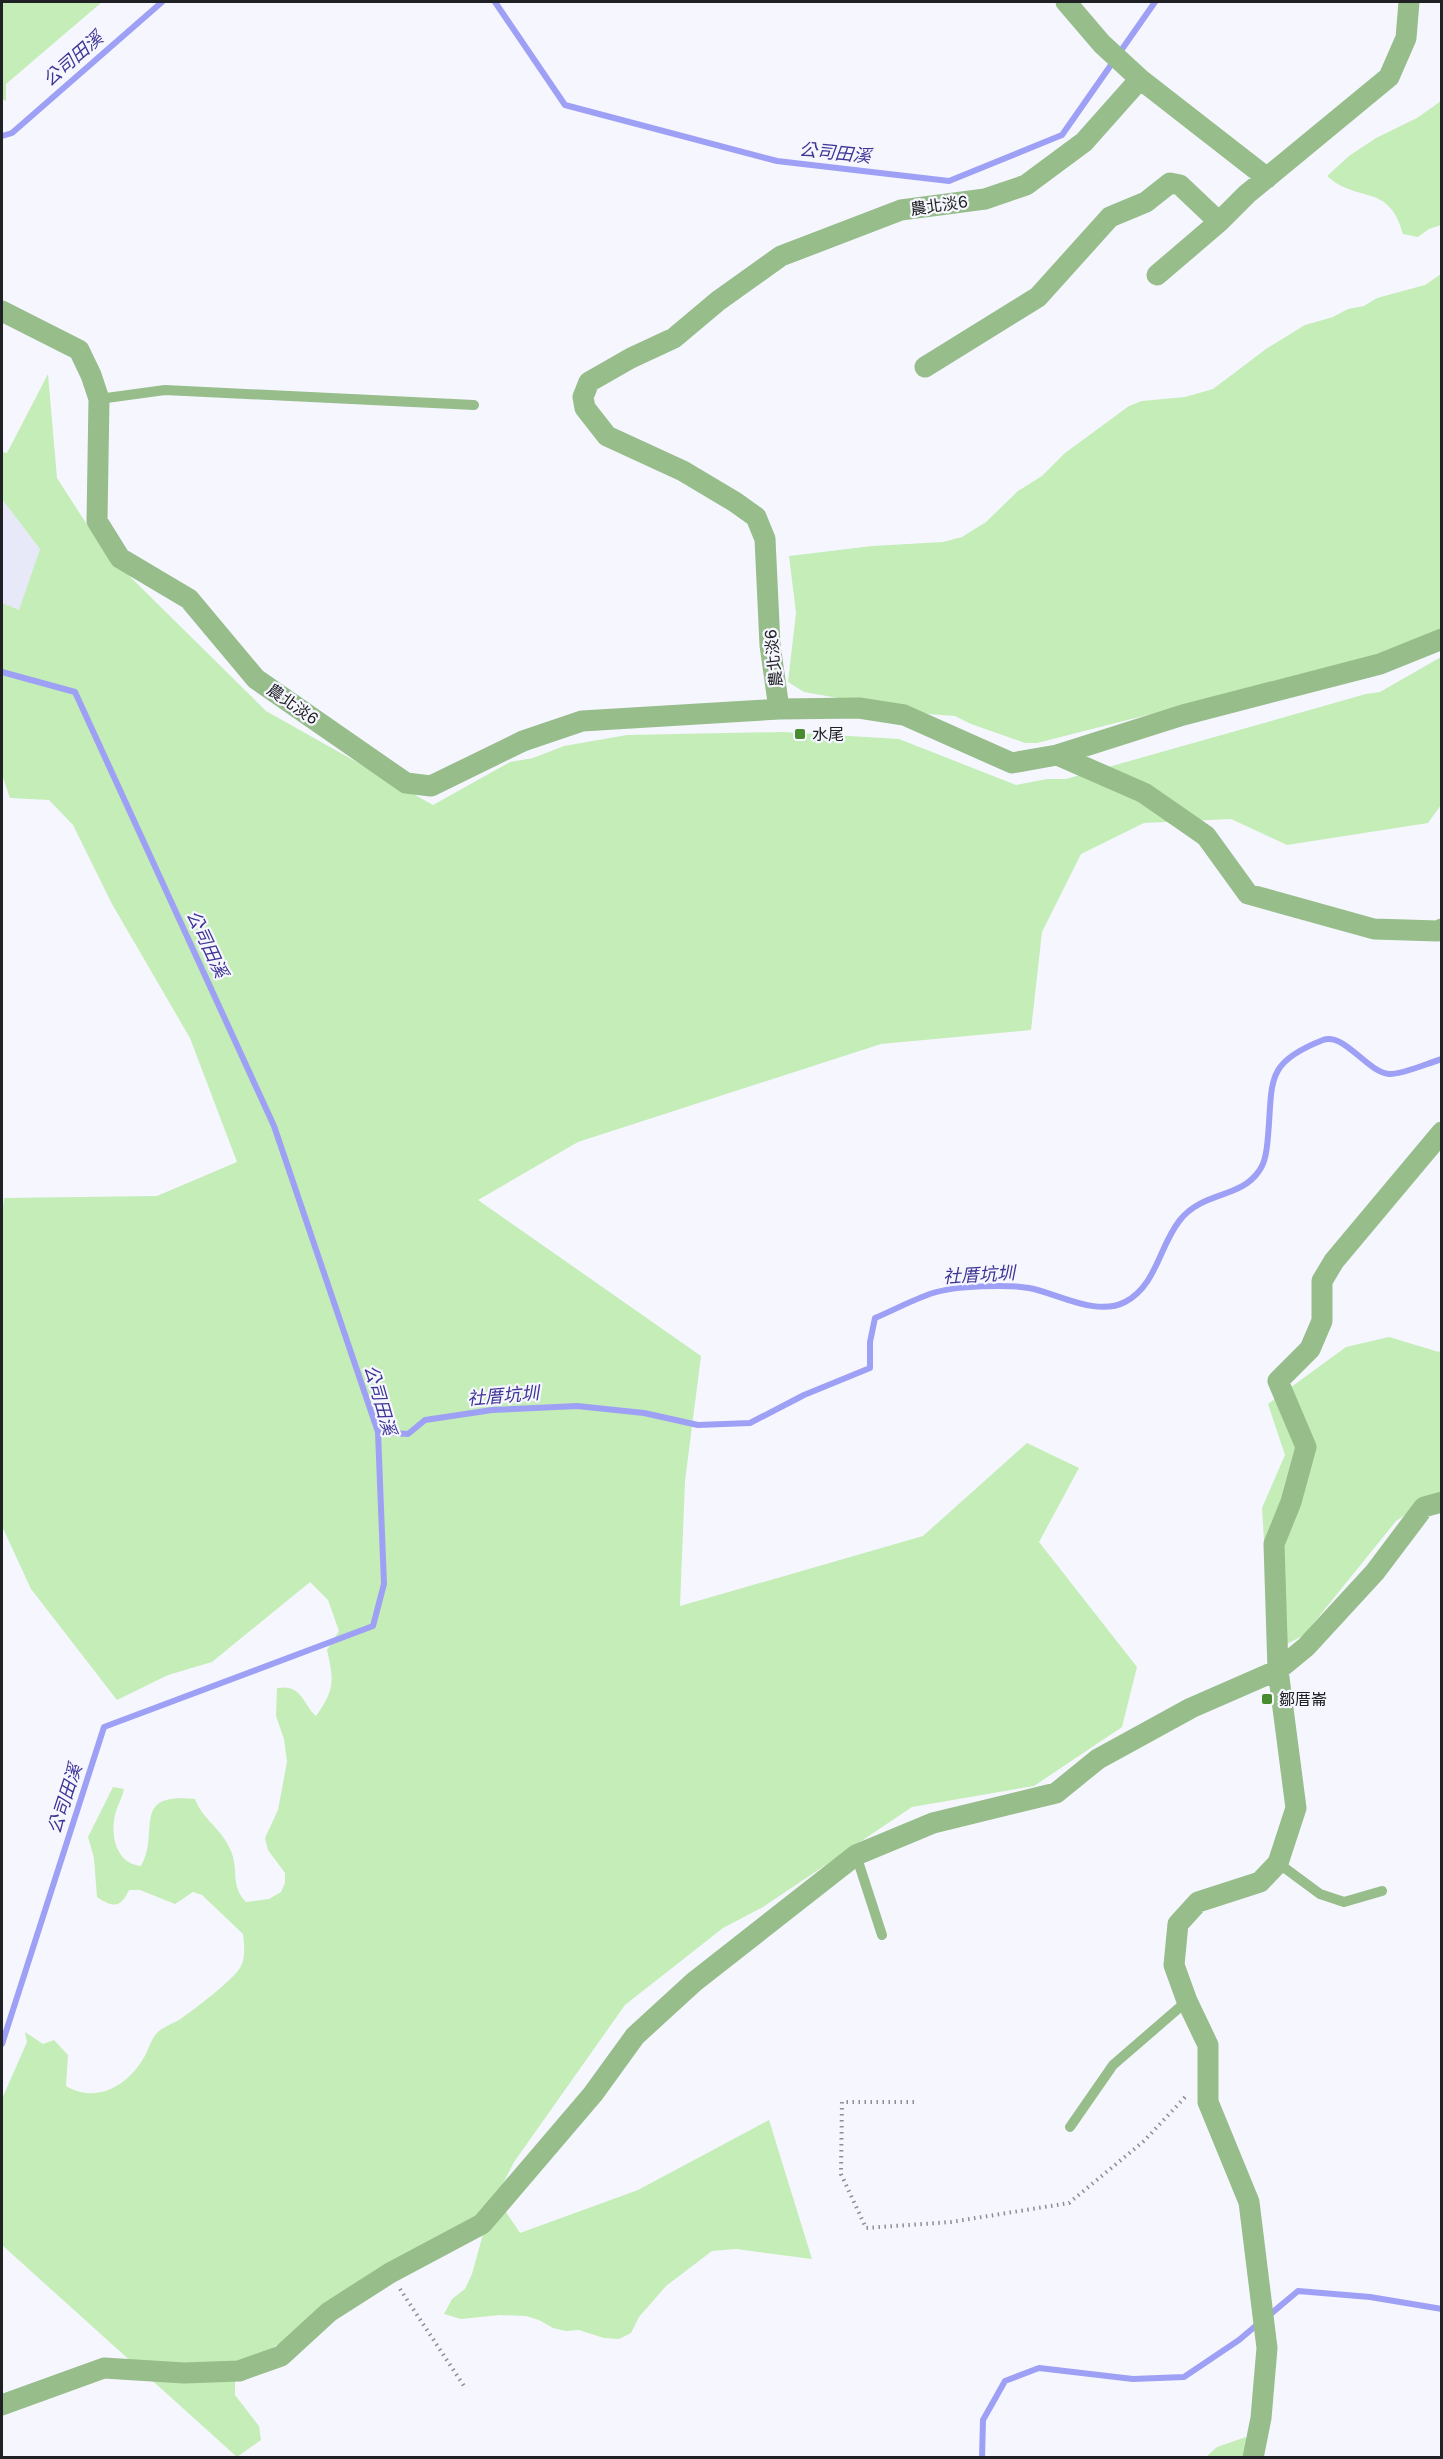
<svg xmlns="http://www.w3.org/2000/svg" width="1443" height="2459" font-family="Inter,'Noto Sans TC',sans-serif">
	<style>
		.built { fill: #e7e8f8 }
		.green { fill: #c4edb7 }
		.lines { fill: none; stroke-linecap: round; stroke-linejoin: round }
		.stream { stroke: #9da0f5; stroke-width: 6 }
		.path { stroke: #8d8e94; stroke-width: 4; stroke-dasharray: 1.5 4.5; stroke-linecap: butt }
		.lane { stroke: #96bd8a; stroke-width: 10 }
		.street { stroke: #96bd8a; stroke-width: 21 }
		.poi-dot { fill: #498b2f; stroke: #f6f6ff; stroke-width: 2 }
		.labels { text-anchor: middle; stroke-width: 4.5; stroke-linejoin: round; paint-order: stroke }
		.street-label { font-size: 16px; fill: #202124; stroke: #f6f6ff }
		.poi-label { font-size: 16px; fill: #202124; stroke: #f6f6ff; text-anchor: start }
		.water-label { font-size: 18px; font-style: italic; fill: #3e3596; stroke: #f6f6ff }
	</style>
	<rect width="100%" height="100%" fill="#f6f6ff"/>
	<path class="built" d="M2 499 40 549 19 611 2 603Z"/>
	<path class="green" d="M2 2H102L6 84V101L2 99Z
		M1441 101V225L1429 229 1418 237 1403 234C1389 182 1358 204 1327 176L1349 156 1376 138 1417 118Z
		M1441 274 1442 630 1411 648 1037 743H1025L971 724 955 716 928 714 804 692 788 682 796 613 789 556 872 546 943 542 962 537 986 522 1018 491 1042 476 1065 453 1129 406 1142 401 1185 397 1213 389 1266 349 1305 325 1333 317 1348 309 1364 306 1377 298 1425 285Z
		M48 374 57 478 104 551 266 711 433 805 510 762 533 758 564 746 627 735 783 732 899 739 1016 785 1047 779H1066L1366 694 1380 692 1441 657V805L1428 823 1287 845 1231 819 1144 823 1081 854 1042 932 1031 1030 881 1044 578 1142 478 1200 701 1356 685 1481 680 1606 923 1536 1027 1443 1079 1468 1039 1542 1137 1667 1122 1727 1034 1786 912 1807 763 1907 723 1928 625 2005 514 2162 496 2197 520 2233 638 2190 769 2120 812 2259 736 2249 712 2251 666 2286 639 2317 631 2333 619 2339 604 2338 579 2330 566 2331 553 2328 539 2320 526 2316 500 2315 461 2319 444 2314 452 2299 465 2289 472 2274 483 2234 266 2351 235 2380V2395L259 2426 261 2440 237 2457 2 2245V2099L27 2042 25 2032 43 2044 54 2040 68 2055 66 2086C96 2104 127 2086 143 2059 148 2052 150 2041 156 2034 161 2028 172 2024 179 2020 193 2010 235 1979 241 1966 246 1956 244 1944 243 1934L202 1895 193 1892 175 1904 140 1890H129C121 1908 113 1908 97 1897L94 1858 88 1837 113 1787 124 1789C122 1799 117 1806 115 1815 110 1837 117 1864 141 1866 161 1832 129 1792 195 1799 202 1819 222 1829 230 1849 240 1870 229 1884 246 1902L269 1899 281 1892 285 1883V1873L268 1850 265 1838 278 1810 287 1762 284 1739 276 1716 277 1688C302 1684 302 1703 316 1716 335 1689 334 1681 327 1650L339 1631 328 1600 310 1582 212 1662 168 1675 117 1700 31 1589 2 1526V1216L4 1198 157 1196 237 1162 190 1038 112 904 73 825 49 800 10 798 2 775V603L19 610 40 549 2 499V452L7 453Z
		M1389 1337 1439 1352 1441 1349V1497L1414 1509 1396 1521 1304 1635 1287 1644 1268 1606 1262 1508 1285 1455 1268 1404 1346 1347Z
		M1246 2437V2457L1205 2458 1217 2447Z"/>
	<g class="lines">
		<path class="stream" d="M495 2 565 105 777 161 949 181 1062 135 1155 2
			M2 136 12 133 162 2
			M2 672 75 692 274 1126 378 1432 384 1584 373 1626 104 1727 2 2044
			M378 1432 408 1434 425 1420 492 1410 577 1406 644 1413 698 1425 750 1423 804 1395 870 1368V1342L875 1318C894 1310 914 1299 933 1293 955 1286 1007 1284 1029 1288 1057 1293 1096 1317 1125 1302 1157 1285 1159 1246 1180 1220 1203 1191 1240 1199 1259 1171 1266 1162 1267 1147 1268 1136 1273 1081 1264 1063 1323 1040 1344 1032 1367 1072 1389 1074 1402 1075 1428 1063 1442 1059
			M1267 2317 1298 2291 1370 2297 1442 2309
			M982 2458 983 2420 1005 2381 1039 2368 1133 2379 1184 2377 1239 2340 1259 2323"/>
		<path class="path" d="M914 2102H842L841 2174 866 2228 951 2222 1069 2203 1144 2141 1188 2094
			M400 2289 464 2386"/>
		<path class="lane" d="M99 399 165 390 474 405
			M856 1855 882 1935
			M1278 1863 1320 1894 1344 1902 1382 1891
			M1070 2127 1113 2065 1187 2001"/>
		<path class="street" d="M1140 79 1267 178
			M1157 275 1219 222 1247 194 1389 77 1406 38 1409 2
			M2 311 79 350 91 375 99 399 97 521 120 558 189 599 256 679 406 783 431 786 523 741 582 721 779 709 859 708 904 715 1012 763 1057 755 1144 793 1206 836 1248 894 1374 929 1438 931 1442 929
			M925 367 1038 297 1110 217 1146 202 1170 183 1180 185 1219 222
			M779 709 770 645 765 539 756 517 735 502 683 471 607 436 585 408 583 397 589 382 631 358 674 338 718 301 781 256 901 210 985 199 1026 185 1084 142 1140 79 1102 44 1066 2
			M1057 755 1183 715 1380 664 1442 639
			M2 2405 104 2368 184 2373 239 2371 281 2356 329 2312 390 2273 482 2224 593 2094 635 2036 694 1982 856 1855 933 1823 1056 1793 1098 1759 1191 1708 1278 1670 1306 1647 1375 1572 1424 1507 1442 1502
			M1253 2458 1261 2418 1267 2348 1249 2202 1208 2102V2045L1187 2001 1174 1965 1178 1924 1198 1902 1260 1882 1278 1863 1296 1808 1278 1670 1274 1544 1291 1502 1306 1447 1278 1381 1310 1349 1322 1321V1281L1334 1261 1442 1132"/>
	</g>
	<g class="poi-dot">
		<rect x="794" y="728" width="12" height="12" rx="3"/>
		<rect x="1261" y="1693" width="12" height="12" rx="3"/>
	</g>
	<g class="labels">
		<g class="street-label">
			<text transform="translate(939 205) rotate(-8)" y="6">農北淡6</text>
			<text transform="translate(773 658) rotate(-96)" y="6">農北淡6</text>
			<text transform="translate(293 704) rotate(35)" y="6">農北淡6</text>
		</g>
		<g class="poi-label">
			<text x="812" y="740">水尾</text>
			<text x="1279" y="1705">鄒厝崙</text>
		</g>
		<g class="water-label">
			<text transform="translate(73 59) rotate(-41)" y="6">公司田溪</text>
			<text transform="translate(835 153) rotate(6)" y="6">公司田溪</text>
			<text transform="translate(207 944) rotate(65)" y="6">公司田溪</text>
			<text transform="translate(979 1275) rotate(-3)" y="6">社厝坑圳</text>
			<text transform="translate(503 1396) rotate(-5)" y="6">社厝坑圳</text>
			<text transform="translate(380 1400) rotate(74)" y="6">公司田溪</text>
			<text transform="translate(65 1799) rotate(-72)" y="6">公司田溪</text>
		</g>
	</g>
	<rect width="1443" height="2459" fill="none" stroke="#202124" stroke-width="6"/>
</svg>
